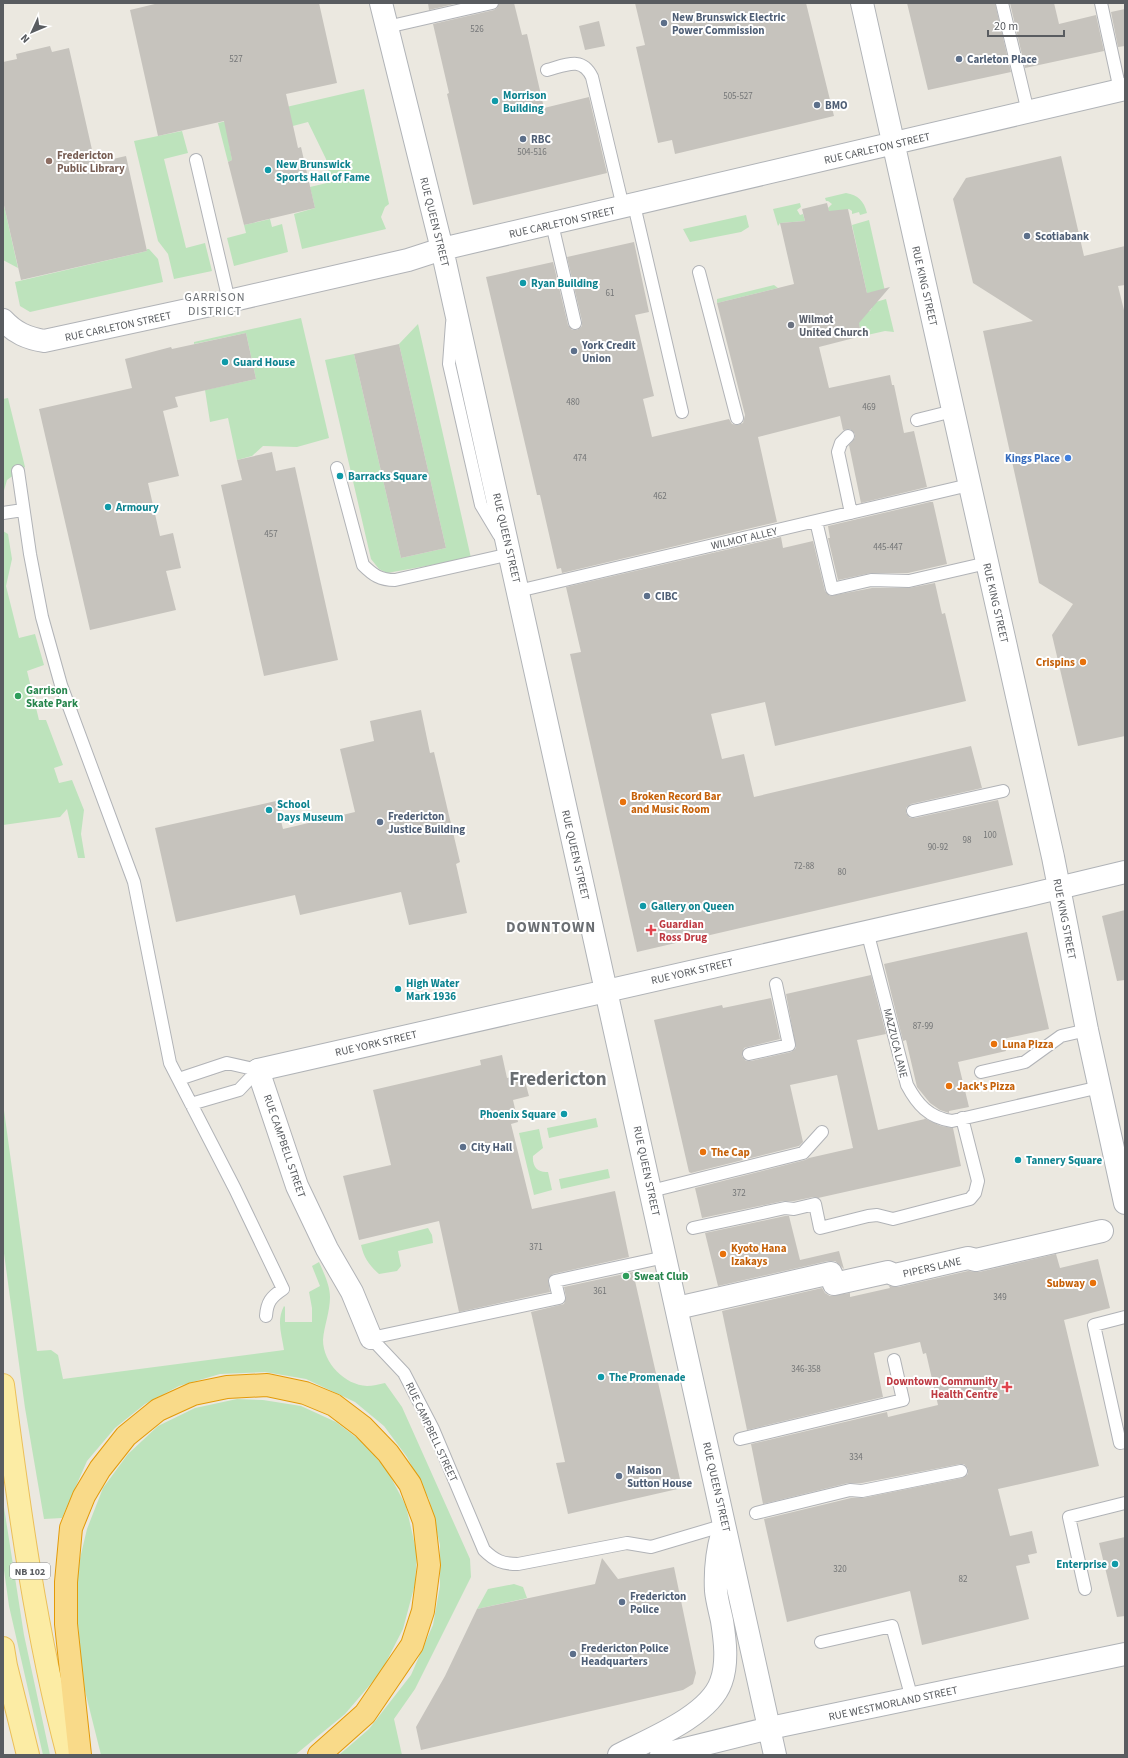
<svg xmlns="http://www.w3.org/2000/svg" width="1128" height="1758" font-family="'Source Sans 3',sans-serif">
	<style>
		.green { fill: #bde3bc }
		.building { fill: #c6c3bd }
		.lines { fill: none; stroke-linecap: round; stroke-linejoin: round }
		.lane-casing { stroke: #b1b3b7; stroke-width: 14 }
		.street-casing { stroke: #b1b3b7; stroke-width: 24 }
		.secondary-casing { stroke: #b0b3b7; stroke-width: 24 }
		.primary-casing { stroke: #ebbf58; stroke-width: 24 }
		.highway-casing { stroke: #e39a08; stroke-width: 24 }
		.lane { stroke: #fff; stroke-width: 12 }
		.street { stroke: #fff; stroke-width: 22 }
		.secondary { stroke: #fff; stroke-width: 22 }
		.primary { stroke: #fceca4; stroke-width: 22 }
		.highway { stroke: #f9da89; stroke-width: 22 }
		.service-dot { fill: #5c6f8a; stroke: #fff; stroke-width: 1.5 }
		.culture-dot { fill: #0f9aa8; stroke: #fff; stroke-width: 1.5 }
		.education-dot { fill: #8d6e63; stroke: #fff; stroke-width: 1.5 }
		.worship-dot { fill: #6b7280; stroke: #fff; stroke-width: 1.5 }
		.shop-dot { fill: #3f7fe0; stroke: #fff; stroke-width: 1.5 }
		.food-dot { fill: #e8710a; stroke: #fff; stroke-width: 1.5 }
		.leisure-dot { fill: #2e9e5b; stroke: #fff; stroke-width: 1.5 }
		.health-dot { fill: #e0444e; stroke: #fff; stroke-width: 1.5 }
		.labels { text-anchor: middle; stroke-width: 4; stroke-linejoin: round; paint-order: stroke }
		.number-label { font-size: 9px; fill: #747677 }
		.shield { fill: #fff; stroke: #8b8d90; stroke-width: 1 }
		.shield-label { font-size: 10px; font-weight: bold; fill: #595c60 }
		.service-label { font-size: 11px; font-weight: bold; fill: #4e5e75; stroke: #fff; text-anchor: start }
		.culture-label { font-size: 11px; font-weight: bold; fill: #0d838f; stroke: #fff; text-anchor: start }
		.street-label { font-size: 11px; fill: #595c60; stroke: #fff }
		.education-label { font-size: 11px; font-weight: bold; fill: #785e54; stroke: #fff; text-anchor: start }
		.worship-label { font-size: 11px; font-weight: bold; fill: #5b616d; stroke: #fff; text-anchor: start }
		.shop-label { font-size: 11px; font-weight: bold; fill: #366cbe; stroke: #fff; text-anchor: end }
		.food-label { font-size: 11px; font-weight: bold; fill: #c56008; stroke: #fff; text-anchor: start }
		.leisure-label { font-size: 11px; font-weight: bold; fill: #27864d; stroke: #fff; text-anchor: start }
		.health-label { font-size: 11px; font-weight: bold; fill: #be3a42; stroke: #fff; text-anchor: start }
		.neighbourhood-label { font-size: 12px; letter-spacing: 1px; fill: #6a6e72; stroke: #fff }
		.district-label { font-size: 15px; font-weight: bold; letter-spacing: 1px; fill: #6a6e72; stroke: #fff }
		.town-label { font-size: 19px; font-weight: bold; fill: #6a6e72; stroke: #fff }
	</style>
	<rect width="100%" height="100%" fill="#ebe8e0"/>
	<path class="green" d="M364 89 389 204 385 207 381 217 386 229 302 249 294 214 315 208 310 187 331 182 326 159 308 122 229 143 232 160 228 162 218 123Z
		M182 131 188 153 164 159 186 248 205 243 212 271 174 279 168 254 158 241 134 141Z
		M846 193C858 195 864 201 867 213L860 215 859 212 852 214V211L849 209 830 215 828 208 832 204 828 201H826L825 198Z
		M3 201 18 268 3 260Z
		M800 203 801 207 797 210 800 215 803 214 805 221 780 223 778 226 773 209Z
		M746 215 749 227 741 232 690 242 683 229Z
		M270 219 272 227 282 224 288 252 234 266 227 238 246 233 244 225Z
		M869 220 885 291 867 293 852 225Z
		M147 249H149L158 259 163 282 30 312 20 306 15 282 147 251Z
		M774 285 778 288 717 303V299Z
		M886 299 894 332 885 331 854 338 860 329 856 312 870 311 872 308 869 304Z
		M301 318 329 438 297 447 263 446 252 456 237 460 228 418 210 422 205 390 256 379 246 333 194 344V342Z
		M418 324 471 558 387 573 379 569 371 559 325 360 354 354 401 558 446 548 399 344Z
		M8 398 25 467 7 480 3 494V399Z
		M3 531 8 534 12 559 6 586 19 638 35 634 44 665 27 671 39 720H46L63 765 54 768 59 783 72 780 84 810 81 834 85 858H78L67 809 60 817 3 825Z
		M3 1103 37 1351 51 1350 58 1355 63 1379 284 1350C282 1335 276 1321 284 1306L285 1307V1322H312V1308L309 1292 320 1286 312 1266 319 1262C324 1273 330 1286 330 1297 330 1312 324 1326 323 1340 323 1363 345 1385 367 1386 373 1386 379 1384 385 1383L402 1407 470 1559 471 1577 415 1689 394 1719 402 1755H339L369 1729 411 1675 433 1625 440 1586V1545L429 1499 407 1457 384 1426 355 1402 306 1379 265 1372 220 1374 179 1386 145 1404 115 1428 87 1461 62 1518 44 1519 25 1408 3 1246Z
		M596 1118 598 1127 549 1138 547 1128Z
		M539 1129 543 1148 533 1156C532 1167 538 1173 548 1172L552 1190 534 1195 519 1133Z
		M608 1169 610 1178 561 1189 559 1179Z
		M428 1228 432 1235 433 1243 398 1251 401 1266 397 1271 379 1274C369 1265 364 1258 361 1245Z
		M237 1399 263 1400 301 1406 336 1422 365 1444 388 1472 406 1506 417 1554 415 1584 403 1629 381 1672 345 1714 295 1755H101L83 1683 77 1614 78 1567 87 1529 103 1488 128 1454 158 1426 195 1408Z
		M3 1501 24 1635 50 1755H43L9 1606 3 1563Z
		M514 1584 523 1587 527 1598 477 1609 488 1589Z"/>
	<path class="building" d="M159 3H319L337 83 286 94 298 148 301 147 315 208 244 225 228 162 232 160 224 121 158 136 130 10Z
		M428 3H458L429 10Z
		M499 3H514L522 35 527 34 544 108 589 97 607 173 473 205 447 94 449 93 433 24 494 10 497 8Z
		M635 3H806L834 116 675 154 672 140 658 143 636 47 645 45Z
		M907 3H995L1011 72 928 90Z
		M1010 3H1054L1059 24 1096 15 1104 51 1025 68Z
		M1125 9V46L1118 47 1111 12Z
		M599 21 605 46 585 50 579 26Z
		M50 46 52 52 69 48 95 163 126 156 147 251 21 280 3 201V62L17 59 16 54Z
		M1061 156 1084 256 1125 246V285L1118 286 1125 314V736L1078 746 1052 635 1073 604 1039 583 983 331 1033 321 973 283 953 199 966 178Z
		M827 203 829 211 848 209 867 293 890 287 859 323 860 329 854 338 819 347 829 388 890 375 892 385H894L904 433 914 431 927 487 861 503 849 445 855 438V434L850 429 843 430 840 416 758 437 777 522 562 573 561 568 557 569 540 495H537L486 277 553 262 568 325 572 330H577L582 326V321L567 257 634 242 649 312 635 315 654 396 643 399 652 437 729 419 732 424 738 425 743 423 745 415 717 303 794 284 780 223 805 221 802 209Z
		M246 333 256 379 175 397 178 407 163 411 179 476 148 483 160 536 173 533 181 568 166 571 176 610 90 630 39 409 132 388 125 359 171 347 172 349Z
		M399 344 446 548 401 558 354 354Z
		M272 452 276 471 295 467 338 660 264 676 221 485 242 480 237 460Z
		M930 502H933L947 564 908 573H871L838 580 828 538H830L828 526Z
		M781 537 783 548 813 541 825 591 830 596 872 588H909L935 583 942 614 945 613 966 701 775 746 765 702 711 714 722 759 744 754 754 797 971 746 982 788 911 804 906 808V813L910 818H915L998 800 1013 865 637 952 570 654 581 652 566 587Z
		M421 710 430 753 434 752 460 862 456 864 467 913 409 925 401 892 300 915 295 895 176 922 155 828 276 801 283 829 355 812 340 749 374 741 370 721Z
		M1125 910V980L1117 981 1102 916Z
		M1027 932 1049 1029 1003 1039 1006 1051 958 1062 969 1107 949 1111V1113L940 1110 930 1103 917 1087 906 1040 903 1041 884 964Z
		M871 975 886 1034 857 1040 878 1130 925 1119 924 1118 941 1126 953 1128 961 1166 818 1198 813 1197 794 1201H783L702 1218 695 1188 805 1160 809 1158 853 1148 837 1075 790 1085 803 1142 799 1146 691 1173 689 1172 654 1020 722 1005 723 1008 771 998 780 1039 744 1048 742 1056 746 1061H751L791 1052 796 1048 786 994Z
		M502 1055 507 1078 523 1074 529 1096 513 1100 518 1122 511 1124 532 1209 615 1191 629 1257 553 1274 548 1279 550 1292 459 1312 439 1221 359 1240 343 1176 391 1165 373 1090 481 1065 480 1060Z
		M785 1216H789L800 1260 839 1251 844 1269 835 1261H828L718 1286 705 1233Z
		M1056 1254 1060 1268 1098 1259 1110 1308 1064 1320 1099 1466 998 1489 1010 1536 1032 1531 1037 1553 1028 1555 1030 1563 1016 1566 1029 1619 922 1645 910 1591 787 1622 764 1519 851 1498H863L962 1478 968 1474V1469L964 1464H960L862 1483H848L763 1504 751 1444 887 1412 888 1417 938 1405 926 1353 923 1354 920 1342 874 1353 883 1397 747 1430 722 1311 822 1288 825 1293 830 1296 850 1293V1297L890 1288 889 1286 898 1287 968 1271 979 1272Z
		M633 1272 682 1488 568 1514 556 1463 565 1462 531 1312 564 1304 566 1297 564 1287Z
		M1125 1537V1616L1117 1617 1099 1543Z
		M602 1558 618 1579 674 1567 696 1673 693 1684 683 1690 421 1750 416 1727 445 1676 477 1609 595 1584Z"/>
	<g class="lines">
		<defs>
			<path id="lane" d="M1002 3 1028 112
				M1101 3 1120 90
				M387 27 492 3
				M547 70C566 65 582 56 592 77L623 207
				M196 160 229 301
				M634 205 682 412
				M552 224 575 323
				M699 272 737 418
				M452 323 449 364 481 505 499 535
				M917 420 953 411
				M848 436 841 443 838 452 851 513
				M337 468 363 565C373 575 380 580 395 580L510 554 508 550
				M18 471 30 554 42 617 61 685 134 882 170 1063 235 1189 283 1289C271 1297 267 1302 266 1316
				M3 513 23 510
				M816 521 832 589 871 580 909 581 987 563
				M518 591 969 485
				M913 811 1003 791
				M867 931 907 1085C917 1104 929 1118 952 1121L1100 1087
				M749 1054 789 1045 776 984
				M981 1072 1025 1062 1061 1036 1087 1030
				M179 1079 227 1063 258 1070
				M191 1104 239 1090 258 1070
				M651 1191 803 1153 822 1132
				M693 1228 785 1208 794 1209 815 1204 820 1228 868 1216 877 1215 893 1219 970 1199 975 1193 978 1181 962 1118
				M1125 1317 1094 1325 1120 1443 1125 1442
				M371 1338 404 1373 433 1429 484 1550C495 1561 503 1564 518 1564L627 1543 651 1547 725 1525
				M371 1338 559 1298 555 1281 665 1257
				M740 1439 903 1400 894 1360
				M756 1513 850 1490 862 1491 961 1471
				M1085 1589 1069 1517 1125 1503
				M821 1642 892 1626 912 1699"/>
			<path id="street" d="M3 320C15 333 27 338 44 341L229 301 408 260 442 249
				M258 1070 297 1186 327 1249 352 1292 371 1338
				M677 1308 831 1273 834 1284 888 1272 895 1275 968 1258 976 1260 1102 1231"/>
			<path id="secondary" d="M381 3 442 249 775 1755
				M862 3 1053 857 1087 1030 1125 1203
				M442 249 1125 89
				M258 1070 1025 896 1125 872
				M619 1755C650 1739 709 1716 721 1682 728 1663 725 1640 722 1621 720 1611 717 1601 716 1591 715 1572 717 1552 722 1534
				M661 1755 770 1728 1125 1654"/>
			<path id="primary" d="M3 1385C19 1509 36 1634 68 1755
				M3 1648 6 1666 28 1755"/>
			<path id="highway" d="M80 1755 66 1624V1582L71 1528 84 1496 100 1469 126 1436 158 1410 193 1394 227 1387 267 1385 305 1393 334 1405 363 1427 388 1453 410 1484 424 1521 429 1565 423 1611 412 1645 365 1714 319 1755"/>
		</defs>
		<use href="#lane" class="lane-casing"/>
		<use href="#street" class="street-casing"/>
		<use href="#secondary" class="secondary-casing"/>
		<use href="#primary" class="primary-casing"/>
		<use href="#highway" class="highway-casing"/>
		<use href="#lane" class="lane"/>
		<use href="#street" class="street"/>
		<use href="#secondary" class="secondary"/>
		<use href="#primary" class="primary"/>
		<use href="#highway" class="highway"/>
	</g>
	<g class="service-dot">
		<circle cx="664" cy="23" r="4"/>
		<circle cx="959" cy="59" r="4"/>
		<circle cx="817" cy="105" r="4"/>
		<circle cx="523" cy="139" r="4"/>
		<circle cx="1027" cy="236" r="4"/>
		<circle cx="574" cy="351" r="4"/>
		<circle cx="647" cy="596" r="4"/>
		<circle cx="380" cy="822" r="4"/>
		<circle cx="463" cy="1147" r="4"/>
		<circle cx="619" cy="1476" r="4"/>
		<circle cx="622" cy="1602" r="4"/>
		<circle cx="573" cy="1654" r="4"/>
	</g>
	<g class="culture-dot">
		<circle cx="495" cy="101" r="4"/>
		<circle cx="268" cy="170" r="4"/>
		<circle cx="523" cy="283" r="4"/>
		<circle cx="225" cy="362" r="4"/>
		<circle cx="340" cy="476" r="4"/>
		<circle cx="108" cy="507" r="4"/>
		<circle cx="269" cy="810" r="4"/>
		<circle cx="643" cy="906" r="4"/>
		<circle cx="398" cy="989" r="4"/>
		<circle cx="564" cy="1114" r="4"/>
		<circle cx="1018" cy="1160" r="4"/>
		<circle cx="601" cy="1377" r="4"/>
		<circle cx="1115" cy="1564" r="4"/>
	</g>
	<circle class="education-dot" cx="49" cy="161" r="4"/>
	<circle class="worship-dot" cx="791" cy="325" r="4"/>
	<circle class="shop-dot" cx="1068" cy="458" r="4"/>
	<g class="food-dot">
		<circle cx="1083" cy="662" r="4"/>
		<circle cx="623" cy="802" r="4"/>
		<circle cx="994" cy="1044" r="4"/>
		<circle cx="949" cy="1086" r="4"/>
		<circle cx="703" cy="1152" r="4"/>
		<circle cx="723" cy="1254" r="4"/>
		<circle cx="1093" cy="1283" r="4"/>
	</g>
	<g class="leisure-dot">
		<circle cx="18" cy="696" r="4"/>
		<circle cx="626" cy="1276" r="4"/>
	</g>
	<g class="health-dot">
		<path d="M649 924h4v4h4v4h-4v4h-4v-4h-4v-4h4z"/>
		<path d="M1005 1381h4v4h4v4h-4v4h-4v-4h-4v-4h4z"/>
	</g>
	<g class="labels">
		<g class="number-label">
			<text x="477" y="32">526</text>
			<text x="236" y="62">527</text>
			<text x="738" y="99">505-527</text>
			<text x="532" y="155">504-516</text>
			<text x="610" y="296">61</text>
			<text x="573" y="405">480</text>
			<text x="869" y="410">469</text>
			<text x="580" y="461">474</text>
			<text x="660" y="499">462</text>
			<text x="271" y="537">457</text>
			<text x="888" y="550">445-447</text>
			<text x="990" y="838">100</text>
			<text x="967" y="843">98</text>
			<text x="938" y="850">90-92</text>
			<text x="804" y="869">72-88</text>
			<text x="842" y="875">80</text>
			<text x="923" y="1029">87-99</text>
			<text x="739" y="1196">372</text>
			<text x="536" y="1250">371</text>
			<text x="600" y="1294">361</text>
			<text x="1000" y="1300">349</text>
			<text x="806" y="1372">346-358</text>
			<text x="856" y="1460">334</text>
			<text x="840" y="1572">320</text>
			<text x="963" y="1582">82</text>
		</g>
		<rect class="shield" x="10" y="1563" width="40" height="16" rx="3"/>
		<g class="shield-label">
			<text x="30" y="1575">NB 102</text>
		</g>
		<g class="service-label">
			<text x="672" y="21">New Brunswick Electric<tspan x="672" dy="13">Power Commission</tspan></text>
			<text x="967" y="63">Carleton Place</text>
			<text x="825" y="109">BMO</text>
			<text x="531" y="143">RBC</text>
			<text x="1035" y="240">Scotiabank</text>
			<text x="582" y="349">York Credit<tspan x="582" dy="13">Union</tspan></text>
			<text x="655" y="600">CIBC</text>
			<text x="388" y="820">Fredericton<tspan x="388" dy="13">Justice Building</tspan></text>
			<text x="471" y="1151">City Hall</text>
			<text x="627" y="1474">Maison<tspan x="627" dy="13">Sutton House</tspan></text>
			<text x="630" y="1600">Fredericton<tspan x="630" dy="13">Police</tspan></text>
			<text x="581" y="1652">Fredericton Police<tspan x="581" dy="13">Headquarters</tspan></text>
		</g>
		<g class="culture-label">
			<text x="503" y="99">Morrison<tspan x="503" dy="13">Building</tspan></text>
			<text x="276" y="168">New Brunswick<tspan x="276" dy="13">Sports Hall of Fame</tspan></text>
			<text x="531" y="287">Ryan Building</text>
			<text x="233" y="366">Guard House</text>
			<text x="348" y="480">Barracks Square</text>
			<text x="116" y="511">Armoury</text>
			<text x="277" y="808">School<tspan x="277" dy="13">Days Museum</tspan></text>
			<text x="651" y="910">Gallery on Queen</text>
			<text x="406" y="987">High Water<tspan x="406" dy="13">Mark 1936</tspan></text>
			<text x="556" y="1118" text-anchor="end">Phoenix Square</text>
			<text x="1026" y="1164">Tannery Square</text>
			<text x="609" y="1381">The Promenade</text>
			<text x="1107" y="1568" text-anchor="end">Enterprise</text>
		</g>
		<g class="street-label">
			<text transform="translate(877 148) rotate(-13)" y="4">RUE CARLETON STREET</text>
			<text transform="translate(435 222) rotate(76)" y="4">RUE QUEEN STREET</text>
			<text transform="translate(562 222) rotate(-13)" y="4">RUE CARLETON STREET</text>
			<text transform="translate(925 286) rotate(77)" y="4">RUE KING STREET</text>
			<text transform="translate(118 326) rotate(-12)" y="4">RUE CARLETON STREET</text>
			<text transform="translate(507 538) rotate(77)" y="4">RUE QUEEN STREET</text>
			<text transform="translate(744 538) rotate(-13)" y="4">WILMOT ALLEY</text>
			<text transform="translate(996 603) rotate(77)" y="4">RUE KING STREET</text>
			<text transform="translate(576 855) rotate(77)" y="4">RUE QUEEN STREET</text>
			<text transform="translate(1065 919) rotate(79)" y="4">RUE KING STREET</text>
			<text transform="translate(692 971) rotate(-13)" y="4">RUE YORK STREET</text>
			<text transform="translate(376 1043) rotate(-13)" y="4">RUE YORK STREET</text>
			<text transform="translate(896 1043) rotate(76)" y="4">MAZZUCA LANE</text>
			<text transform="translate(285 1146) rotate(71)" y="4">RUE CAMPBELL STREET</text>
			<text transform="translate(647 1171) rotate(78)" y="4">RUE QUEEN STREET</text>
			<text transform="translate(932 1267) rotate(-13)" y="4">PIPERS LANE</text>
			<text transform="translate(432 1432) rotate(65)" y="4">RUE CAMPBELL STREET</text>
			<text transform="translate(717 1487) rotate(77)" y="4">RUE QUEEN STREET</text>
			<text transform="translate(893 1703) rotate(-12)" y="4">RUE WESTMORLAND STREET</text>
		</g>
		<g class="education-label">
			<text x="57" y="159">Fredericton<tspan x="57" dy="13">Public Library</tspan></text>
		</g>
		<g class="worship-label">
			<text x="799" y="323">Wilmot<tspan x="799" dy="13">United Church</tspan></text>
		</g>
		<g class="shop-label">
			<text x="1060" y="462">Kings Place</text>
		</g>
		<g class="food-label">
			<text x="1075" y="666" text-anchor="end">Crispins</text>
			<text x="631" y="800">Broken Record Bar<tspan x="631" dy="13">and Music Room</tspan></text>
			<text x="1002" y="1048">Luna Pizza</text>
			<text x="957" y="1090">Jack's Pizza</text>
			<text x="711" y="1156">The Cap</text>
			<text x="731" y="1252">Kyoto Hana<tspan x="731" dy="13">Izakays</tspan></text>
			<text x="1085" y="1287" text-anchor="end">Subway</text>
		</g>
		<g class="leisure-label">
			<text x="26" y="694">Garrison<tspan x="26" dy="13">Skate Park</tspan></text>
			<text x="634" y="1280">Sweat Club</text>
		</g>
		<g class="health-label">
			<text x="659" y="928">Guardian<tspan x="659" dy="13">Ross Drug</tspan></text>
			<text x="998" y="1385" text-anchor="end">Downtown Community<tspan x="998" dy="13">Health Centre</tspan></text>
		</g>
		<g class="neighbourhood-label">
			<text x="215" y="301">GARRISON<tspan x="215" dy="14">DISTRICT</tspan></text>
		</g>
		<g class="district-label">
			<text x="551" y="932">DOWNTOWN</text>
		</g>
		<g class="town-label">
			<text x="558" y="1085">Fredericton</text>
		</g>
	</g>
	<rect width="1128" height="1758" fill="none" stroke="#595c60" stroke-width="8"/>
	<g transform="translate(32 32) rotate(226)" stroke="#ffffff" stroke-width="3" paint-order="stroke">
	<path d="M0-3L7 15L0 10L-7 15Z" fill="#595c60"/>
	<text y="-6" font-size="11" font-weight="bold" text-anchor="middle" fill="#595c60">N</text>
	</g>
	<path d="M988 30v6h76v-6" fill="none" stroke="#595c60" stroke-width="2"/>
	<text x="994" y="30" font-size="12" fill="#595c60" stroke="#ffffff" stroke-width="3" paint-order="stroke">20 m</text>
</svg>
